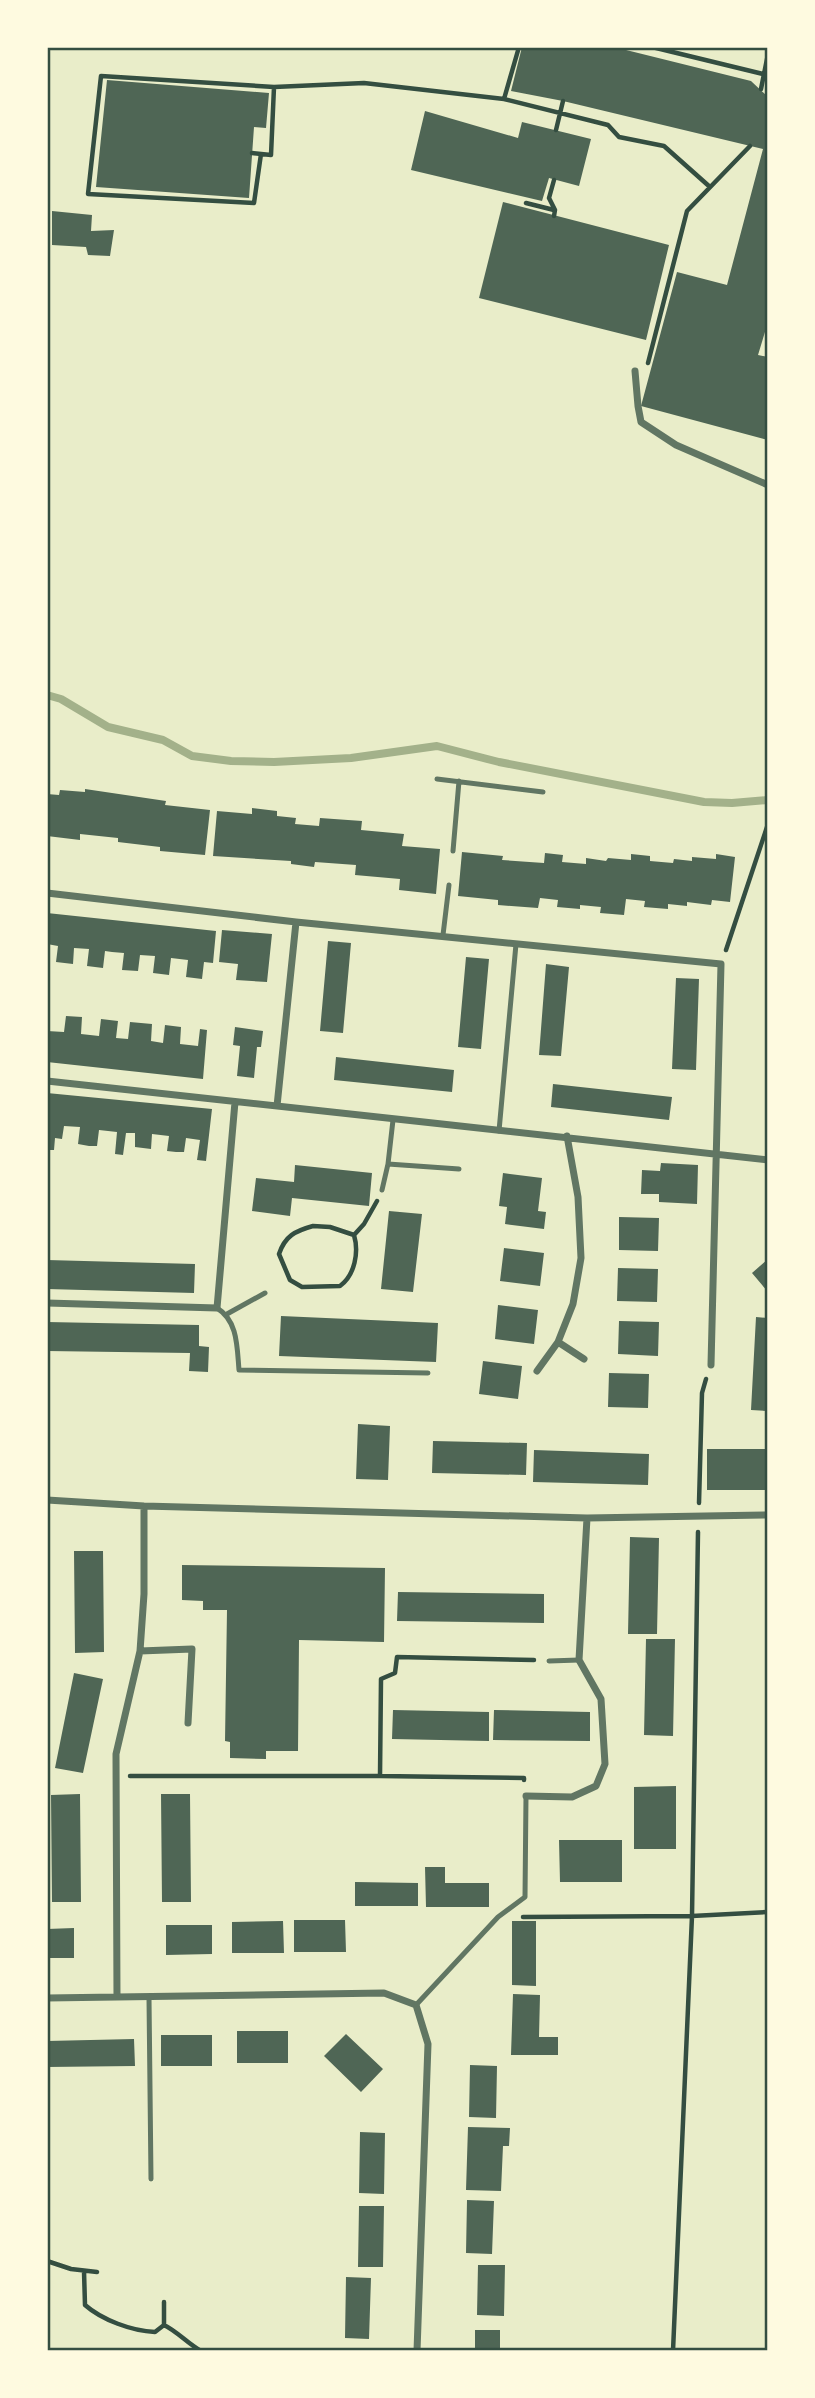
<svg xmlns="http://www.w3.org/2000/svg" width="815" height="2398" font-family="'Public Sans',sans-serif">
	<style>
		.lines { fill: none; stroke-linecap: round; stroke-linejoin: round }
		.stream { stroke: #a3b18a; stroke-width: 8 }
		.building { fill: #4f6655 }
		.path { stroke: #344e41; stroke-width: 4.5 }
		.service { stroke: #617663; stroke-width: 5 }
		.minor { stroke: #617663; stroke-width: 7 }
		.neatline { fill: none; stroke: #344e41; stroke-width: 2.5 }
	</style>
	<rect width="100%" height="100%" fill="#e9edc9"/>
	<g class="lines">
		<path class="stream" d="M47 695 61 699 108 727 163 740 192 756 231 761 274 762 351 758 437 746 499 762 704 802 732 803 768 800"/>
	</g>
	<path class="building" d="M522 47H614L751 81 768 97V322L758 355 768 357V440L641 406 677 272 727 285 763 149 563 101 511 91Z
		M107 80 269 93 266 128 254 127 249 198 96 187Z
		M425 111 518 138 522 122 591 139 579 186 549 178 542 201 411 170Z
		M503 202 669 245 646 340 479 298Z
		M52 211 92 215 91 231 114 230 110 256 88 255 86 247 52 245Z
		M85 789 166 801 165 805 210 810 205 855 160 851V847L118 842V838L80 834V840L47 836V794L59 795 60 790 85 792Z
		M252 808 277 811V816L296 818 295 824 319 826 320 818 362 821 361 830 404 834 402 846 440 849 436 894 399 890 400 879 355 875 356 865 315 862 314 867 291 864V861L213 856 217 811 252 814Z
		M462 852 503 856 502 860 544 863 545 853 563 855 562 862 586 864V858L606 861 608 858 631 860V854L650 856V861L673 863 674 859 692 861V857L716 859V854L735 857 730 902 712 900 711 905 687 902V906L668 904V909L644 907 645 901 626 899 624 915 600 913 601 907 580 905V909L557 907 558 900 540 898 538 908 498 905V900L458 896Z
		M47 913 216 931 213 963 204 962 202 979 186 977 188 960 171 958 169 975 153 973 155 956 140 955 138 971 122 970 124 953 112 952 105 951 103 968 87 966 89 949 74 948 73 964 56 962 58 946 47 944Z
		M222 930 272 934 267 982 236 980 238 964 219 962Z
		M328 941 351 943 343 1033 320 1031Z
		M466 957 489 959 481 1049 458 1047Z
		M546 964 569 967 561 1056 539 1055Z
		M676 978 699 979 696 1070 672 1069Z
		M66 1016 82 1017 81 1034 99 1036 101 1019 118 1021 116 1038 128 1039 130 1022 152 1024 151 1041 163 1043 165 1025 181 1027 180 1044 198 1046 200 1029 207 1030 203 1079 47 1062V1031L64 1032Z
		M235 1027 263 1031 261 1047H257L254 1078 237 1076 240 1046 233 1045Z
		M336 1057 454 1070 452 1092 334 1080Z
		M553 1084 672 1097 669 1120 551 1107Z
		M47 1093 212 1109 206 1161 197 1160 200 1140 186 1138 184 1152H176L167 1151 169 1136 152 1134 151 1149 135 1147V1133H126L123 1155 115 1154 117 1132 99 1130 97 1146H89L78 1144 80 1127 64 1126 62 1139 55 1138 54 1150H47Z
		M661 1163 698 1165 697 1204 659 1202V1194H641L642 1170 660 1171Z
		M295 1165 372 1173 369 1206 292 1198 290 1216 252 1211 256 1178 294 1182Z
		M503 1173 542 1178 538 1211 546 1212 544 1229 505 1224 507 1207 499 1206Z
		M389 1211 422 1214 413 1292 381 1289Z
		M619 1217 659 1218 658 1251 619 1250Z
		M504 1248 544 1253 540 1286 500 1281Z
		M768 1259V1292L752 1273Z
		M47 1260 195 1264 194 1293 47 1289Z
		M618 1268 658 1269 657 1302 617 1301Z
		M498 1305 538 1310 534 1344 495 1339Z
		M281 1316 438 1323 436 1362 279 1356Z
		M756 1317 768 1318V1411L751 1410Z
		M619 1321 659 1322 658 1356 618 1354Z
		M47 1322 199 1325V1346L209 1347 208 1372 189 1371 190 1353 47 1351Z
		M483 1361 522 1366 518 1399 479 1394Z
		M609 1373 649 1374 648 1408 608 1407Z
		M358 1424 390 1426 388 1480 356 1479Z
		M433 1441 527 1443 526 1475 432 1473Z
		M707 1449H768V1490H707Z
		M534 1450 649 1454 648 1485 533 1482Z
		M630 1537 659 1538 657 1634H628Z
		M74 1551H103L104 1652 75 1653Z
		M182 1565 385 1568 384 1642 299 1640 298 1751H266V1759L230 1758V1742L225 1741 227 1610H203V1601L182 1600Z
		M398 1592 544 1594V1623L397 1621Z
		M646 1639H675L673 1736 644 1735Z
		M74 1673 103 1679 83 1773 55 1768Z
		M393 1710 489 1712V1741L392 1739Z
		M494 1710 590 1712V1741L493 1740Z
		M676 1786V1849H634V1787Z
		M80 1794 81 1902H52L51 1795Z
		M161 1794H190L191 1902H162Z
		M559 1840H622V1882H560Z
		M425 1867H445V1883H489V1907H426Z
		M355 1882 418 1883V1906H355Z
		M294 1920H345L346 1952H294Z
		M283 1921 284 1953H232V1922Z
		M512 1921H536V1986L512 1985Z
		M166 1925H212V1954L166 1955Z
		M74 1928V1958H47V1929Z
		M513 1994 540 1995 539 2037H558V2055H511Z
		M237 2031H288V2063H237Z
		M346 2034 383 2069 361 2092 324 2056Z
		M161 2035H212V2066H161Z
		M134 2039 135 2066 47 2067V2041Z
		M470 2065 497 2066 496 2118 469 2117Z
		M468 2127 510 2128 509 2146H503L501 2191 466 2190Z
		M360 2132 385 2133 384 2194 359 2193Z
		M467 2200 494 2201 492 2254 466 2253Z
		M359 2206H384L383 2267H358Z
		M478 2265H505L504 2316 477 2315Z
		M346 2277 371 2278 369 2339 345 2338Z
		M475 2330H500V2351H475Z"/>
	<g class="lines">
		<path class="path" d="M519 47 504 99 608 125 619 137 664 146 710 187
			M652 47 763 74
			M761 89 768 54
			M556 130 563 101
			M252 153 271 155 274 87 364 83 504 99
			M261 154 254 203 88 194 101 76 274 87
			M526 203 554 210
			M554 216 555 210 549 198 554 180
			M648 363 687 211 750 146
			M726 950 768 824
			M313 1226 330 1227 354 1235C359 1252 355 1275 340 1286L302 1287 290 1280 279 1254C285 1236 295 1231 313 1226Z
			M354 1235 364 1224 377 1201
			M699 1503 702 1393 706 1379
			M130 1776H380L381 1679 395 1673 397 1657 534 1660
			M380 1776 524 1778V1780
			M523 1917 692 1916 768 1912
			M47 2261 71 2269 97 2272
			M84 2271 85 2305C102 2320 132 2331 155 2332L164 2325C178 2332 187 2343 201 2351
			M164 2302V2325
			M673 2351 692 1916 698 1532"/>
		<path class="service" d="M437 779 543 792
			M453 851 459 781
			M443 935 449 885
			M499 1131 516 944
			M388 1164 459 1169
			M382 1190 388 1164 393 1120
			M217 1308C238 1321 237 1347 239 1370L428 1373
			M227 1314 265 1293
			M549 1661 579 1660
			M149 1998 151 2179
			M416 2005 498 1917 525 1897 526 1796"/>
		<path class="minor" d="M635 371 638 406 641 422 676 445 768 485
			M47 893 296 922 721 964 711 1365
			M47 1081C287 1107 528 1133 768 1160
			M277 1106 296 922
			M47 1303 217 1308 235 1102
			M558 1342 584 1359
			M537 1371 558 1342 573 1304 581 1258 578 1197 567 1136
			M47 1500 144 1506 587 1518 768 1515
			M140 1651 192 1649 188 1723
			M526 1796 572 1797 596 1786 605 1764 601 1699 579 1660 587 1518
			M117 1997 116 1754 140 1651 144 1594V1506
			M47 1998 384 1993 416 2005 428 2044 417 2351"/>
	</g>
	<rect width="815" height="2398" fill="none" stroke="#fefae0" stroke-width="98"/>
	<rect x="49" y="49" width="717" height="2300" class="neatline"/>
</svg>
